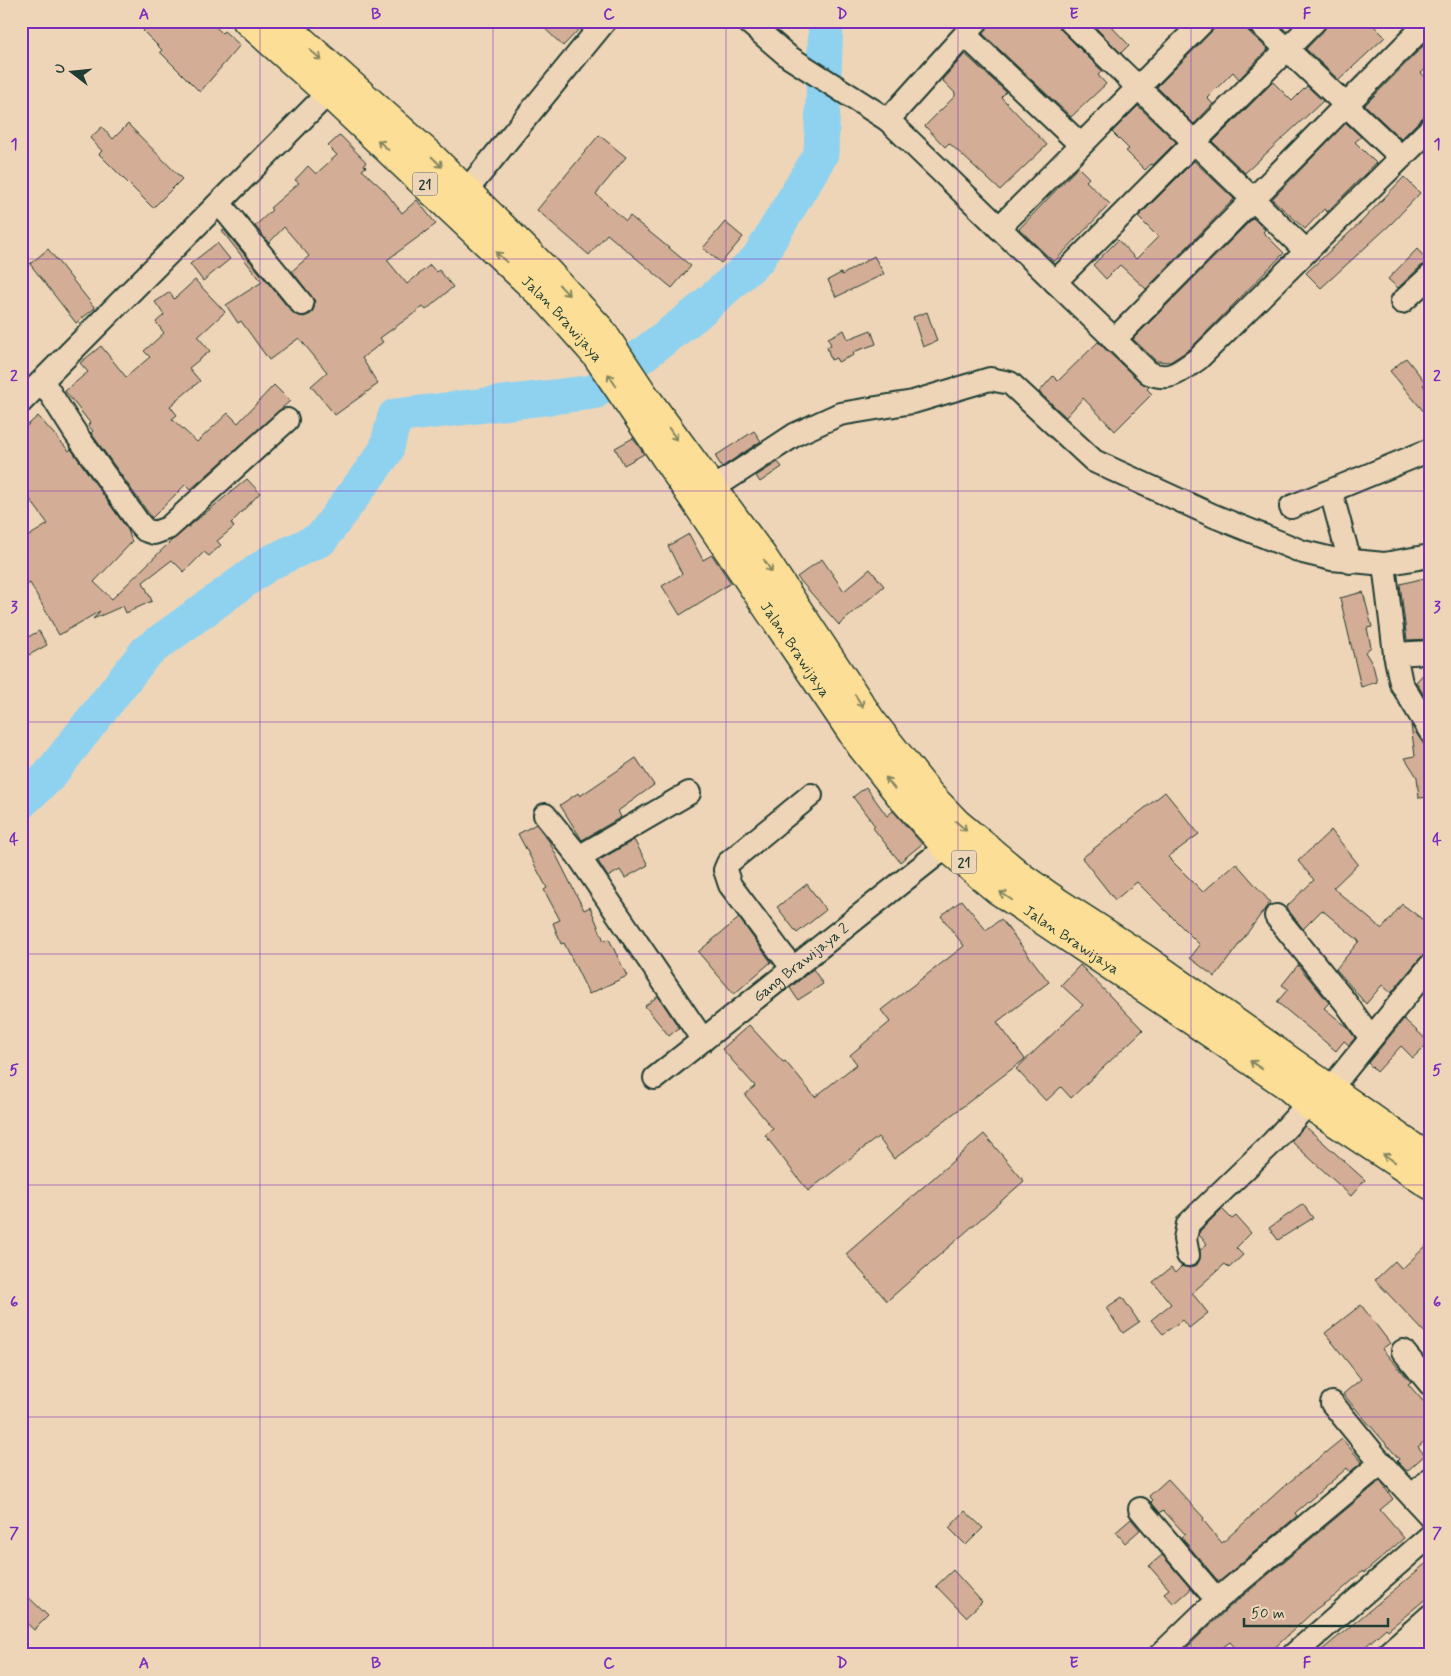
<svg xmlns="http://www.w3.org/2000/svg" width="1451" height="1676" font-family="Mynerve,sans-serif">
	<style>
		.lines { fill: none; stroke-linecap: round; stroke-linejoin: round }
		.river { stroke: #8fd2f0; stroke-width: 35 }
		.building { fill: #d3ad95; stroke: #1f3d34 }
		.minor-casing { stroke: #1f3d34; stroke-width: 26 }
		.highway-casing { stroke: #1f3d34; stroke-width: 31 }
		.minor { stroke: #efd5b7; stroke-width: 22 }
		.highway { stroke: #fcde96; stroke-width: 28 }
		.oneway { stroke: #828560 }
		.grid { fill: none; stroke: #7b2cbf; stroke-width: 1; stroke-opacity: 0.55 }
		.labels { text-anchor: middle; stroke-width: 4.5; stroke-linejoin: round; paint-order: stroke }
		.shield { fill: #efd5b7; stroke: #5d6b5b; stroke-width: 1 }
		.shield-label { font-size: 14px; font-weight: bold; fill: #1f3d34 }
		.street-label { font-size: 15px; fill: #1f3d34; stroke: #efd5b7 }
		.neatline { fill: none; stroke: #7b2cbf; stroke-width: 2 }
		.grid-label { font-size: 16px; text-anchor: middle; font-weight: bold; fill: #7b2cbf }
	</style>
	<rect width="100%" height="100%" fill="#efd5b7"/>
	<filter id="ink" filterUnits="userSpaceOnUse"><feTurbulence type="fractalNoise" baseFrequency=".02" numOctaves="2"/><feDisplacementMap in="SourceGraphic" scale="10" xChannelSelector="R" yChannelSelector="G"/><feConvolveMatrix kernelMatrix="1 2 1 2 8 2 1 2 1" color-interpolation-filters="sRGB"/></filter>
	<g filter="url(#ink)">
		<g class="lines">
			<path class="river" d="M21 802 48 777 146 652 269 563 321 539 386 451 395 416 594 392 696 314 758 259 821 154 826 21"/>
		</g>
		<path class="building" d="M153 21H210L222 33 224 31 240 45 200 92 160 52 162 50 143 31Z
			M537 21H587L563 46Z
			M990 21H1057L1061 30 1102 71 1098 75 1106 84 1071 117 983 34Z
			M1089 21H1106L1129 45 1121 53Z
			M1218 21H1244L1248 31 1268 49 1239 79 1233 72 1207 98 1213 104 1194 124 1157 87 1213 30Z
			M1328 21H1369L1385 37 1339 80 1306 49 1324 30Z
			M1430 39V65L1421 73 1430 81V110L1401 139 1365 105Z
			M965 54 1006 92 1001 97 1047 145 1000 190 949 143 945 147 925 126 955 96V93L942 80Z
			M1273 82 1292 101 1307 86 1323 101 1245 173 1213 142Z
			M1138 106 1176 142 1153 165 1151 164 1145 170 1126 151 1129 149 1112 132Z
			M1346 123 1361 137 1355 142 1376 163 1327 212 1324 209 1305 229 1272 199Z
			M128 124 182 179 153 208 99 154 102 151 90 138 102 127 113 139Z
			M340 135 366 162 364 165 366 167 362 170 384 190 402 213 417 200 436 224 387 260 407 284 430 265 436 272 439 270 453 287 426 310 423 307 380 338 383 342 362 358 378 384 335 415 311 386 327 372 299 338 269 360 241 321 238 323 226 305 262 282 222 231 224 230 292 312 304 317 311 314 314 308 315 301 292 271 309 256 284 227 269 243 255 226 272 210 270 208 299 183 295 180 308 166 316 174 337 155 328 146Z
			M599 135 626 157 596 194 626 221 630 216 691 266 672 288 607 234 589 255 537 210Z
			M1194 161 1234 199 1146 289 1120 265 1106 279 1093 265 1118 240 1136 259 1158 237 1138 217Z
			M1078 167 1089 178 1086 181 1110 204 1054 262 1019 229Z
			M1404 177 1420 193 1392 223 1321 288 1306 273 1362 221Z
			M1253 218 1265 230 1263 232 1284 253 1190 349 1170 362 1156 361 1133 339Z
			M725 222 743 237 721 263 703 248Z
			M217 243 230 259 203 281 190 264Z
			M48 249 95 308 76 323 30 264Z
			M1417 249 1430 263 1421 266 1398 288 1388 279Z
			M874 256 884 274 836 297 828 280 841 273 842 275Z
			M195 280 225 312 198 337 210 351 189 368 200 381 170 406 177 415 172 419 197 442 228 413 238 423 274 385 290 401 190 490 185 485 152 518 91 433 93 431 88 425 90 423 65 391 88 372 80 363 101 346 126 377 150 357 144 351 164 333 156 322 164 315 155 302 170 292 174 299Z
			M927 312 937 341 923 347 913 317Z
			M844 330 848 339 871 330 876 344 853 352 854 355 838 362 836 358 831 360 827 347 831 345 828 338Z
			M1098 342 1140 382 1149 387 1147 389 1152 394 1115 431 1083 398 1066 417 1039 392 1053 376 1058 381Z
			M1406 358 1426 383 1423 385 1430 393V419L1390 371Z
			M38 416 69 451 71 449 128 530 132 542 94 582 112 599 171 541 247 479 260 493 231 523 234 527 217 541 221 545 209 556 204 552 184 572 172 560 143 582 152 601 126 613 123 606 93 619 100 611 59 635 30 583 21 589V549L27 545 24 539 48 524 21 487V431Z
			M754 431 761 441 722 467 715 456Z
			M633 438 644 454 624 465 615 448Z
			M778 462 782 467 760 482 756 476Z
			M689 534 703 560 712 555 731 583 680 615 662 586 682 574 668 546Z
			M822 559 844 591 870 569 884 586 839 625 797 577Z
			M1425 578 1430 579V639L1407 640 1400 584Z
			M1363 592 1372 627 1367 628 1371 647 1365 652 1373 665 1377 682 1361 687 1340 598Z
			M39 631 47 645 29 655 21 641Z
			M1430 667V705L1416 682Z
			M1411 725 1430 754V797L1419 798 1417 777 1405 758 1415 756Z
			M636 758 654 785 618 811 621 817 582 840 560 805 578 793 580 796Z
			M866 787 887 816 893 811 922 844 900 862 873 828 875 826 853 797Z
			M1165 792 1199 834 1168 857 1203 892 1236 863 1270 902 1215 977 1190 958 1200 945 1137 882 1115 900 1082 858Z
			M536 824 549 841 584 910 590 907 604 941 609 939 627 976 589 994 564 943 561 944 553 923 560 920 544 890 547 888 518 834Z
			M1331 830 1358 864 1333 888 1382 929 1402 904 1430 925V953L1420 958 1391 993 1382 985 1366 1004 1336 969 1359 941 1322 910 1303 929 1286 907 1314 880 1298 861Z
			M634 840 648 865 625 878 620 870 608 877 598 861Z
			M807 884 826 910 797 933 777 907Z
			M962 900 986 930 1001 919 1049 982 997 1022 1025 1059 894 1159 878 1137 808 1191 765 1135 773 1129 745 1095 755 1086 722 1049 749 1025 783 1062 785 1061 815 1097 857 1064 850 1055 890 1022 881 1010 964 946 941 916Z
			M739 918 771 962 734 994 698 952Z
			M1080 965 1143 1030 1071 1098 1061 1087 1046 1101 1016 1069 1083 1005 1061 985Z
			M1298 965 1329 1003 1324 1008 1347 1027 1355 1038 1349 1045 1344 1041 1336 1051 1277 1002 1288 989 1282 985Z
			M813 969 823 984 798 1000 790 988Z
			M658 996 679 1028 669 1036 645 1006Z
			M1404 1019 1429 1042 1413 1058 1401 1046 1377 1072 1368 1063Z
			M1305 1126 1365 1180 1351 1196 1291 1141Z
			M984 1134 1024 1181 887 1301 846 1254Z
			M1303 1204 1313 1218 1278 1240 1269 1228Z
			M1222 1209 1232 1219 1236 1216 1251 1233 1236 1248 1243 1255 1229 1268 1225 1264 1192 1293 1208 1313 1189 1328 1182 1320 1163 1334 1151 1320 1171 1304 1153 1282 1171 1268 1175 1273 1182 1266 1190 1268 1197 1265 1200 1259V1250L1207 1244 1199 1235 1200 1231Z
			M1430 1242V1338L1375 1280 1395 1261 1402 1269Z
			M1122 1297 1139 1322 1123 1333 1106 1308Z
			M1361 1305 1390 1343 1382 1349 1411 1382 1408 1384 1430 1409V1436L1418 1447 1425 1455 1407 1471 1397 1461 1399 1459 1343 1394 1361 1379 1325 1333Z
			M1342 1439 1362 1462 1350 1472 1347 1468 1332 1481 1295 1513 1297 1516 1219 1582 1181 1537 1185 1534 1163 1510 1160 1513 1151 1502 1153 1500 1149 1496 1168 1479 1204 1518 1203 1520 1222 1543 1282 1488Z
			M1380 1481 1393 1499 1380 1510 1404 1538 1378 1561 1364 1573 1363 1571 1335 1596 1316 1609 1267 1655H1242L1230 1642 1212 1655H1179L1226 1610Z
			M965 1511 983 1528 966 1545 949 1528Z
			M1131 1519 1140 1530 1125 1543 1116 1532Z
			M1162 1555 1191 1589 1174 1604 1164 1593 1169 1589 1149 1566Z
			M1430 1560V1595L1416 1607 1388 1630 1386 1628 1356 1655H1316Z
			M953 1570 982 1602 966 1617 936 1586Z
			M21 1590 48 1616 34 1630 21 1618Z"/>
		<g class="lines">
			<defs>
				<g id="minor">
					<path d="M747 21 789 57 888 120 1149 373C1171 382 1180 371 1198 359L1430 129"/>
					<path d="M1070 21 1305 250"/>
					<path d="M1257 21 1401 157"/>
					<path d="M965 35 1081 145"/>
					<path d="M888 120 977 21"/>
					<path d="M466 191 605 21"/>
					<path d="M219 203 302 304"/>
					<path d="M999 228 1204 21"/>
					<path d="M1055 282 1315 21"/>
					<path d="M1402 302 1430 276"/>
					<path d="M1114 340 1429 21"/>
					<path d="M43 382 76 434 138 522 145 530 154 533 168 528 287 420"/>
					<path d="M21 402 339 82"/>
					<path d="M712 489 796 434 840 414 913 402 990 379 1010 383 1094 461 1214 516 1303 552 1332 559 1384 564 1430 556"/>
					<path d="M1331 492 1350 562"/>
					<path d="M1291 507 1430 450"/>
					<path d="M1384 564 1395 654"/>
					<path d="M1430 652 1395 654 1401 683 1430 731"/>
					<path d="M545 815 579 857 703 1040"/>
					<path d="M579 857 689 793"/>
					<path d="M1276 916 1346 1003 1371 1038"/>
					<path d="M793 969 730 885 725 870 728 863 811 795"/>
					<path id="s1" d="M655 1078 946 847"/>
					<path d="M1330 1089 1430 966"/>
					<path d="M1188 1255 1185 1239 1188 1224 1272 1143 1308 1104"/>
					<path d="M1403 1351 1430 1384"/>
					<path d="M1332 1403 1381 1463"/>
					<path d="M1412 1496 1430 1479"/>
					<path d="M1140 1509 1217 1600"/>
					<path d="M1411 1633 1430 1616"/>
					<path d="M1160 1655 1217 1600 1381 1463 1430 1516"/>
					<path d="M1293 1655 1430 1536"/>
					<path d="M1386 1655 1411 1633 1430 1654"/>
				</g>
				<g id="highway">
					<path id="s2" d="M247 21 329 94 549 302 596 355 861 746 903 799 946 847 996 889 1147 990 1285 1084 1308 1104 1430 1185"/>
					<path d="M280 21 433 158 544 268 601 330 644 395 763 557 871 720 930 795 957 823 1023 878 1059 903 1141 956 1430 1159"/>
				</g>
			</defs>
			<use href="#minor" class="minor-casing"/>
			<use href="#highway" class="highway-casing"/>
			<use href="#minor" class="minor"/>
			<use href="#highway" class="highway"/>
		</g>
		<defs><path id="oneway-shaft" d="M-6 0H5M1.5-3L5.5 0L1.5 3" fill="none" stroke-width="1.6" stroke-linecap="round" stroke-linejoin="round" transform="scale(1.25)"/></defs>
		<g class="oneway">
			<use href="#oneway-shaft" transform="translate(316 55) rotate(40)"/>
			<use href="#oneway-shaft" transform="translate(383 145) rotate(-137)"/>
			<use href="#oneway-shaft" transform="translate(437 162) rotate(45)"/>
			<use href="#oneway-shaft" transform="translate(501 257) rotate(-137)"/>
			<use href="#oneway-shaft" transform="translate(564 290) rotate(47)"/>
			<use href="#oneway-shaft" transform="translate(612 380) rotate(-123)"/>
			<use href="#oneway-shaft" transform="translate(673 434) rotate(54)"/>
			<use href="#oneway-shaft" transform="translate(768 566) rotate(57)"/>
			<use href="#oneway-shaft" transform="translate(859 701) rotate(58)"/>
			<use href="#oneway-shaft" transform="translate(890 783) rotate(-128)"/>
			<use href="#oneway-shaft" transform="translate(961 826) rotate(41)"/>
			<use href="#oneway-shaft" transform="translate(1006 896) rotate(-145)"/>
			<use href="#oneway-shaft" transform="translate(1256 1065) rotate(-145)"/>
			<use href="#oneway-shaft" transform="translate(1389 1158) rotate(-146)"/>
		</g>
	</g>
	<path class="grid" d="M260 21V1655M493 21V1655M726 21V1655M958 21V1655M1191 21V1655M21 259H1430M21 491H1430M21 722H1430M21 954H1430M21 1185H1430M21 1417H1430"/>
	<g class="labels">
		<g class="shield">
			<rect x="412.5" y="172.5" width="25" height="23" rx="4"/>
			<rect x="951.5" y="850.5" width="25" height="23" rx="4"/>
		</g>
		<g class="shield-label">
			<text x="425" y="189">21</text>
			<text x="964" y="867">21</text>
		</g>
		<g class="street-label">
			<text dy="5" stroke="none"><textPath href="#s2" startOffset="434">Jalan Brawijaya</textPath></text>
			<text dy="5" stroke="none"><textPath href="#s2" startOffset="839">Jalan Brawijaya</textPath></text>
			<text dy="5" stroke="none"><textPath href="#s2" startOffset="1244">Jalan Brawijaya</textPath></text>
			<text dy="5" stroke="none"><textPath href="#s1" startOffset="186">Gang Brawijaya 2</textPath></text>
		</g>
	</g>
	<rect width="1451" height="1676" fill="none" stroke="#efd5b7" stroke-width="55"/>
	<g transform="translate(72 72) rotate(286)" stroke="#efd5b7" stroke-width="4" paint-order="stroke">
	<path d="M0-4L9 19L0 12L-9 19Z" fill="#1f3d34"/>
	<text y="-8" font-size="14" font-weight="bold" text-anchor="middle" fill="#1f3d34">U</text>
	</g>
	<path d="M1244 1618v8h144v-8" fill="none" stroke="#1f3d34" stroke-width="2.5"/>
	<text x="1251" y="1618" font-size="15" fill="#1f3d34" stroke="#efd5b7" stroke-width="4" paint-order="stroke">50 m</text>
	<rect x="28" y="28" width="1396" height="1620" class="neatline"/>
	<g class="grid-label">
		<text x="144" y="19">A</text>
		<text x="376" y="19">B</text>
		<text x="609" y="19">C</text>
		<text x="842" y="19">D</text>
		<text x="1074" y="19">E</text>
		<text x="1307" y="19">F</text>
		<text x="14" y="149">1</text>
		<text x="1437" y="149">1</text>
		<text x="14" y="381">2</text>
		<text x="1437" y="381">2</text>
		<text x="14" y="612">3</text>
		<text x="1437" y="612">3</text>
		<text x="14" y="844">4</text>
		<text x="1437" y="844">4</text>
		<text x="14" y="1075">5</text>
		<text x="1437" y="1075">5</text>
		<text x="14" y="1307">6</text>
		<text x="1437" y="1307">6</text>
		<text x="14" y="1538">7</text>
		<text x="1437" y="1538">7</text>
		<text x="144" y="1668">A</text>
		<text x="376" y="1668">B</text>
		<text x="609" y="1668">C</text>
		<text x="842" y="1668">D</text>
		<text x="1074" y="1668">E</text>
		<text x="1307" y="1668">F</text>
	</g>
</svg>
